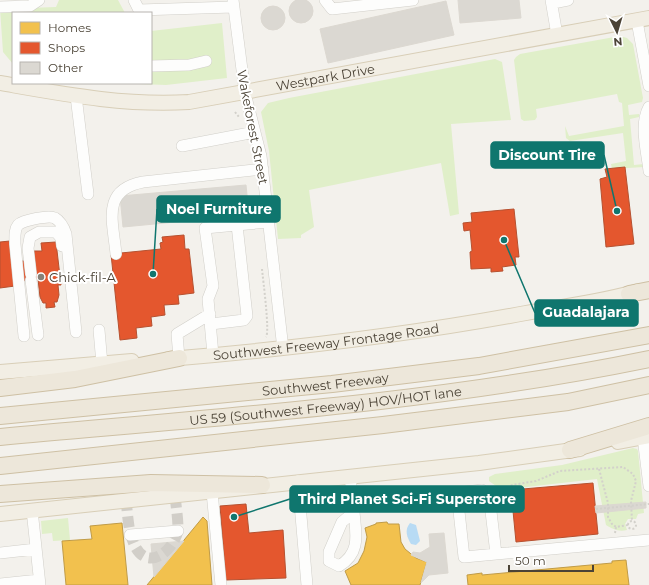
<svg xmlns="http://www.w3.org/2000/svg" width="649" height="585" font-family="Montserrat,sans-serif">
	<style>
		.green { fill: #e0efc9 }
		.water { fill: #b8dbf4 }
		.homes { fill: #f2c14e; stroke: #c09b47 }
		.shops { fill: #e4572e; stroke: #b65130 }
		.building { fill: #dbd8d2; stroke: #dcd8d1 }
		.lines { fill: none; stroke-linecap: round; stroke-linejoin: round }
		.minor-tunnel { stroke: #d1cec8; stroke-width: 11; stroke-dasharray: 11 5.5; stroke-linecap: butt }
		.minor-casing { stroke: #d1cfc9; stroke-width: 12 }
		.major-casing { stroke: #d8ceb7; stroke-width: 16 }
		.highway-casing { stroke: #cec0a4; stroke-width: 18 }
		.path { stroke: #d3d1cb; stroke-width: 2; stroke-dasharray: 2 2; stroke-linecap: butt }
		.minor { stroke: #fdfdfc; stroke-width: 11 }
		.major { stroke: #f2eee4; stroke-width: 14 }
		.highway { stroke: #ede7da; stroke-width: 16 }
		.poi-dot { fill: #868076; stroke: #fff; stroke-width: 1.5 }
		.labels { text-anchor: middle; stroke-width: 4; stroke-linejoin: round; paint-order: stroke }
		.street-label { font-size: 13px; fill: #4b4336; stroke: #fff }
		.poi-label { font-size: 13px; fill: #4b4336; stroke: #fff; text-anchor: start }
		.leader { fill: none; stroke: #0f766e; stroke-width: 1.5 }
		.callout-dot { fill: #0f766e; stroke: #fff; stroke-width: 1.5 }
		.callout { fill: #0f766e; stroke: #0f766e; stroke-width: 1.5 }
		.callout-label { font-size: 14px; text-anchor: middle; font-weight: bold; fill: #fff }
	</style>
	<rect width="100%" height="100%" fill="#f3f1ec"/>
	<path class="green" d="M59 0H118L125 13H13V64L3 52 0 9 56 7Z
		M222 23 227 78 166 85 112 83H151V31Z
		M620 36 627 38 633 44 643 98 642 102 628 105 629 115 639 114V117L630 119 634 165 644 164V167L612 169 611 164 626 161 623 133 570 141 566 138 565 126 569 136 624 126 622 103 619 102 617 94 536 109 537 117 535 120 524 121 521 119 514 60 516 57 520 54Z
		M495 59 502 62 511 120 451 124 459 214 450 216 441 163 309 190 314 227 301 235V238L278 239 269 151 261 112 268 103 289 98Z
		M633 448 637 449 638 451 644 513 638 514 636 519H628L625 524 627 530C618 532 613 529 606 525L597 479 509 489 502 486H496L489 481V477L495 474 562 465Z
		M68 518 70 540 53 541 52 533 42 534 41 521Z"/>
	<path class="water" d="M410 523 416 525 420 541 416 545 411 544C407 537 404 530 410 523Z"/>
	<path class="homes" d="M203 517 207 521 212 585H147Z
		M387 522 388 524H399L401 542 405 549 416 558 427 562 420 585H351L345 571 358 563 364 551 367 537 365 528 376 524V523Z
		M122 523 128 585H66L62 541 92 539 90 526Z
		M626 560 629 585H468L467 575 482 573V575L612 563V561Z"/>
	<path class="shops" d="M625 167 634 244 606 247 600 179 607 177 605 169Z
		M514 209 519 257H515L516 265 502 267 503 271 491 272V268L471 269 470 252 472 251 470 230 464 231 463 223 472 222 471 213Z
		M184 235 185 249H189L194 293 178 295 179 304 164 305 165 315 151 317 152 326 136 328 137 338 120 340 111 254 161 249 160 243 163 242 162 237Z
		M10 241 15 286 0 288V242Z
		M56 242 61 285H58L59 295 57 302H54L55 307 46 308V303H43L40 297 38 279 22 281 20 261H24L36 274 34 251H42L41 243Z
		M593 483 598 534 516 542 511 490Z
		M246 504 249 533 283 530 286 578 226 580 220 506Z"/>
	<path class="building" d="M289 11a12 12 0 1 1 24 0a12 12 0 1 1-24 0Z
		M458 0H519L521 18 460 23Z
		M446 1 454 35 328 63 320 29Z
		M261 18a12 12 0 1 1 24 0a12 12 0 1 1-24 0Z
		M246 185 249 215 123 227 120 196Z
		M646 502V508L596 513 595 506Z
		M444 533 448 573 429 575 421 583 427 562 411 555 413 552 420 553 430 547 429 534Z
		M184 541 154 577 151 544Z"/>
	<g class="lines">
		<path class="minor-tunnel" d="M126 500C128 516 128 534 136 548 150 572 176 548 178 529 178 518 176 506 175 495"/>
		<defs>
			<path id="minor" d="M134 0 139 10 233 7
				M233 0 245 93 261 156 283 349
				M325 0 332 9 413 0
				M551 0 557 35
				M553 3 568 0
				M0 7 30 6 39 0
				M637 21 649 86
				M151 66 189 65 206 61
				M76 96 88 194
				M649 107C639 125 647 151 649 171
				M182 146 255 132
				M116 254C113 221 101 190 143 182L263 169
				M31 274 28 248 30 237 39 232H56L61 238 62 246
				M31 280 38 335
				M211 324 244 320 247 316 237 225
				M99 330 102 364
				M24 336 15 244C15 237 14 230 18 225 23 220 49 215 55 218 60 221 64 228 66 234L76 332
				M213 355 208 299 213 286 205 228 268 222
				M179 358 177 334 210 314
				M643 437 649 486
				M350 476 354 512
				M298 481 307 585
				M212 492 221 585
				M32 510 40 585
				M354 512C356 534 361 553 339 566L329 561V552L342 522Z
				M130 535 178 531
				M0 553 36 549
				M496 554 490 503 482 490 457 493 464 557 649 540
				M0 584 39 580"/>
			<g id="major">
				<path id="s1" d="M0 83C63 94 124 106 189 102L649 18"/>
				<path id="s2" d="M169 359C289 349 408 335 526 313 564 306 602 302 639 291"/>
				<path d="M0 372 132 361"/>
				<path d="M618 442 649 436"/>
				<path d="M0 514 479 463 580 449"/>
			</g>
			<g id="highway">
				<path d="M629 294 649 290"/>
				<path d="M0 388 75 379 179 358"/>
				<path id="s3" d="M0 416 332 384 479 366 649 335"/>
				<path id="s4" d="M0 437C217 417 435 403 649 359"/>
				<path d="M570 450 649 426"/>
				<path d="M0 466 383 425 568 402 649 385"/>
				<path d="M0 494 151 483 262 485"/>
			</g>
		</defs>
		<use href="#minor" class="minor-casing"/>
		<use href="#major" class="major-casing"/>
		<use href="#highway" class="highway-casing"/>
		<path class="path" d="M235 112 239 117
			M262 269C263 280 270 332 266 337
			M599 469 608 503V517L612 524 616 527
			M504 490 512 485 536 481 560 471 623 467 633 474 636 481 631 501 632 521
			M596 509 649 504
			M628 525a4 4 0 1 1 8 0a4 4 0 1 1-8 0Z
			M615 533 616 527 628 525"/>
		<use href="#minor" class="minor"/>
		<use href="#major" class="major"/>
		<use href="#highway" class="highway"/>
	</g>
	<circle class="poi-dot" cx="41" cy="277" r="4"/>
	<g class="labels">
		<g class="street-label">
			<text dy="5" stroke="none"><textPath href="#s1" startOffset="329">Westpark Drive</textPath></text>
			<text transform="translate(253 127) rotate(79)" y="5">Wakeforest Street</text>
			<text dy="5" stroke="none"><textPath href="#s2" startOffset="158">Southwest Freeway Frontage Road</textPath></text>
			<text dy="5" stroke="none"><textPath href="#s3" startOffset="327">Southwest Freeway</textPath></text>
			<text dy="5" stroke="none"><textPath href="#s4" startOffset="327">US 59 (Southwest Freeway) HOV/HOT lane</textPath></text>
		</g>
		<g class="poi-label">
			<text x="49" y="282">Chick-fil-A</text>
		</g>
	</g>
	<path class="leader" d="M617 211L604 155M153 274L157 209M504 240L535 313M234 517L290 499"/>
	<g class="callout-dot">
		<circle cx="617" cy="211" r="4"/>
		<circle cx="153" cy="274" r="4"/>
		<circle cx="504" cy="240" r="4"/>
		<circle cx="234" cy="517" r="4"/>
	</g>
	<g class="callout">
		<rect x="491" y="142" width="113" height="26" rx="4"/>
		<rect x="157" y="196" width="123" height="26" rx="4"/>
		<rect x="535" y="300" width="103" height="26" rx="4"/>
		<rect x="290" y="486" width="234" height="26" rx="4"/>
	</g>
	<g class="callout-label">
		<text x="547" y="160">Discount Tire</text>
		<text x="219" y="214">Noel Furniture</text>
		<text x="586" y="317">Guadalajara</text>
		<text x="407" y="504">Third Planet Sci-Fi Superstore</text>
	</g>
	<rect x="12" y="12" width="140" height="72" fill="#ffffff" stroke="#b7b4af"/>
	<rect x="20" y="22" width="20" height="12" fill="#f2c14e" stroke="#b7b4af"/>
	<text x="48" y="32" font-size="12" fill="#4b4336">Homes</text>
	<rect x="20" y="42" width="20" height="12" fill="#e4572e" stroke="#b7b4af"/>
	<text x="48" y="52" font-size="12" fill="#4b4336">Shops</text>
	<rect x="20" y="62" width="20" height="12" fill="#dbd8d2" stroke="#b7b4af"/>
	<text x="48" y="72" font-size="12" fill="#4b4336">Other</text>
	<g transform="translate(617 32) rotate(175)" stroke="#ffffff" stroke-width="3" paint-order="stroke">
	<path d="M0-3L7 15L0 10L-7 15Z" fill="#4b4336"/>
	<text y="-6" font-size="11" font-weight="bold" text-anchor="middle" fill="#4b4336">N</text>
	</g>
	<path d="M509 565v6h84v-6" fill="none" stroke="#4b4336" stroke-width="2"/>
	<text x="515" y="565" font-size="12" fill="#4b4336" stroke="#ffffff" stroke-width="3" paint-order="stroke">50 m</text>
</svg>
